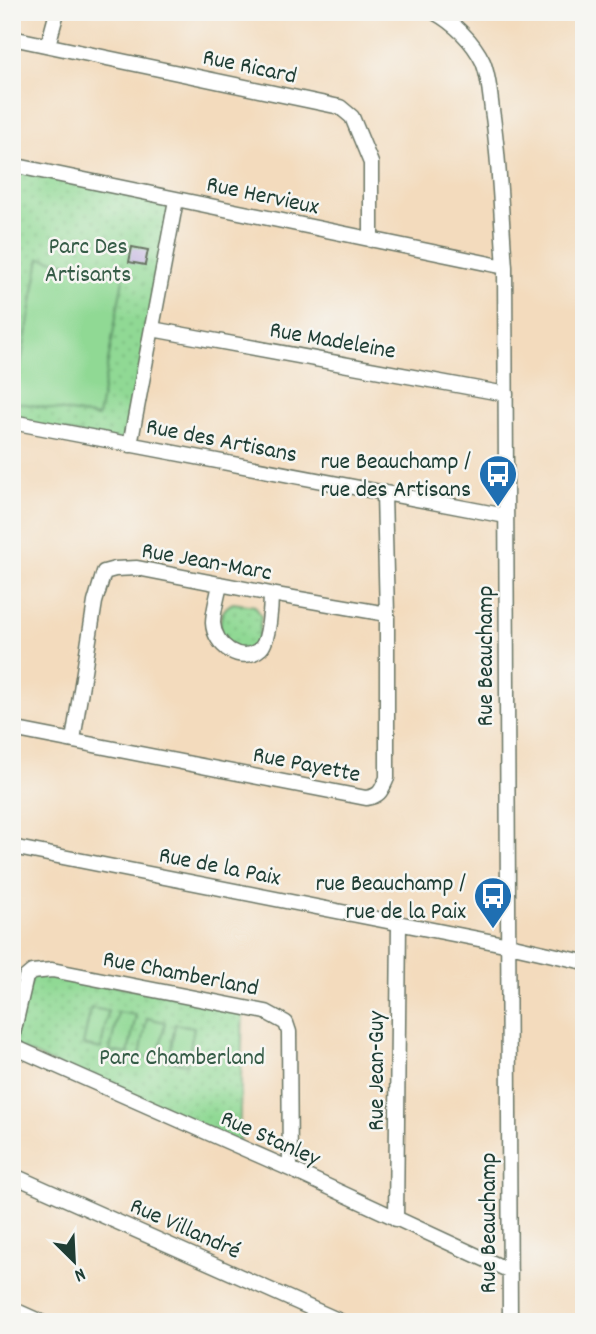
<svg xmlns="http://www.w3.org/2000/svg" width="596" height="1334" font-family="Dekko,sans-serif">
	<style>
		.green { fill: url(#green-dots); stroke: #588b64; stroke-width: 2 }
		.pitch { fill: #90d994; stroke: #588b64; stroke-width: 2 }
		.building { fill: #c3b4e0 }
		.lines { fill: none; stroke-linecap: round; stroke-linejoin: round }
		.minor-casing { stroke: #697464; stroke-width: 17 }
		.minor { stroke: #fff; stroke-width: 14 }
		.labels { text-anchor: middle; stroke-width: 5; stroke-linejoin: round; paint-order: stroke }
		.street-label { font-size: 24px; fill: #1f3d34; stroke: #f6f6f2 }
		.park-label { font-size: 24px; fill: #365c47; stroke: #f6f6f2 }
		.poi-label { font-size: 24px; fill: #1f3d34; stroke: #f6f6f2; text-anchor: end }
	</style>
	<defs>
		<pattern id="green-dots" width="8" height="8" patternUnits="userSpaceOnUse" patternTransform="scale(1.75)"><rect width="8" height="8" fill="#90d994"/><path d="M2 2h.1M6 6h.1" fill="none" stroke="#7cbb80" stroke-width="1.8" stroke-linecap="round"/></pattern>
	</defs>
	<rect width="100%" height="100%" fill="#f6f6f2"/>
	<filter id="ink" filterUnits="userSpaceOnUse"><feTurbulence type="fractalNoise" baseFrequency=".0143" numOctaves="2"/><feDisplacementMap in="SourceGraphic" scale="14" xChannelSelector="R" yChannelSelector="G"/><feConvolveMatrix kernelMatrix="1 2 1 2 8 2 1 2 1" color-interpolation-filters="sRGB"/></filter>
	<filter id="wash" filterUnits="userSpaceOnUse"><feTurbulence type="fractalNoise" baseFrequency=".00686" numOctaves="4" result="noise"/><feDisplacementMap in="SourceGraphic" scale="28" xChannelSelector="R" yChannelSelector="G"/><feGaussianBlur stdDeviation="1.57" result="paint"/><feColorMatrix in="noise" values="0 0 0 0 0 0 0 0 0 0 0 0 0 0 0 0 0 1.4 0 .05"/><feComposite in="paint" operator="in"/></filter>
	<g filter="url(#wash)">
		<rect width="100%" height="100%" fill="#f3dbbd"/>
		<path class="green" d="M14 165 176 199 130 444 12 421V174Z
			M233 603 255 606 261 616 258 644C241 657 234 649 219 637 221 622 218 610 233 603Z
			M33 972 243 1007 239 1147 12 1045Z"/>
		<path class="pitch" d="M40 258 124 273 98 417 14 402Z
			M91 1008 108 1011 101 1049 83 1045Z
			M118 1012 136 1015 128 1054 110 1051Z
			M147 1018 165 1022 158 1059 140 1056Z
			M175 1024 194 1027 187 1064 169 1061Z"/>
		<g id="blocks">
			<path class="building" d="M132 247 148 250 145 265 129 262Z"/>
		</g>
	</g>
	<g filter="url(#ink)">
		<use href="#blocks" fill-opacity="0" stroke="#697464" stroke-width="2"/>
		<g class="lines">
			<defs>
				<path id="minor" d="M434 12C454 23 473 41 483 62 489 77 490 94 492 110 500 162 501 215 505 267L510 1322
					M12 38 340 107 352 117 371 163V240
					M48 45 57 12
					M12 165 505 267
					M152 329 506 394
					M12 422 506 516
					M130 445 176 200
					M220 584C218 596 213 611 213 623 214 645 241 666 261 648 269 640 271 606 271 594
					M12 729 366 798C380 796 381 791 387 778V614L384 494
					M73 740 95 602 104 572 115 569 137 568 271 594 387 614
					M12 847 509 945 584 962
					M12 1038 26 977 32 972 52 970 266 1012 286 1023 289 1032 290 1169
					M12 1046 290 1169 510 1271
					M12 1175 342 1322
					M396 1219 399 923
					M12 1309 41 1322"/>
			</defs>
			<use href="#minor" class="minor-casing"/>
			<use href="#minor" class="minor"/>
		</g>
	</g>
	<defs>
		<symbol id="bus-pin" viewBox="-11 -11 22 30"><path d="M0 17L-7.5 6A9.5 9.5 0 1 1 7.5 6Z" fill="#1f6fb2" stroke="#f6f6f2"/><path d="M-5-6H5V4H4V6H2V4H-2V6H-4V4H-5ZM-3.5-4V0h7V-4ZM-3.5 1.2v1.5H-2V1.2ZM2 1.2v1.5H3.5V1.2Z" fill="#fff"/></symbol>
	</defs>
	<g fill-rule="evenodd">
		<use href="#bus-pin" x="476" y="452" width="44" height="60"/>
		<use href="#bus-pin" x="471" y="874" width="44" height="60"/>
	</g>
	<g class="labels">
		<g class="street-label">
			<text transform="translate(250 65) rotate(12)" y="8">Rue Ricard</text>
			<text transform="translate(263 194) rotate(12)" y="8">Rue Hervieux</text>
			<text transform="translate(333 339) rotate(10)" y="8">Rue Madeleine</text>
			<text transform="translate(222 439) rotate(11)" y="8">Rue des Artisans</text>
			<text transform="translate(207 560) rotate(10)" y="8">Rue Jean-Marc</text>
			<text transform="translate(484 656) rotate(-90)" y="8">Rue Beauchamp</text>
			<text transform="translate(307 763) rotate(11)" y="8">Rue Payette</text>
			<text transform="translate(220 865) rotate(11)" y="8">Rue de la Paix</text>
			<text transform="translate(181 972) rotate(11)" y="8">Rue Chamberland</text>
			<text transform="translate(375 1071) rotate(-90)" y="8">Rue Jean-Guy</text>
			<text transform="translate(271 1137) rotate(24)" y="8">Rue Stanley</text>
			<text transform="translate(487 1223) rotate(-90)" y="8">Rue Beauchamp</text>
			<text transform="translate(186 1227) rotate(24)" y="8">Rue Villandré</text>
		</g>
		<g class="park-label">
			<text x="88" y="253">Parc Des<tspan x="88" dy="28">Artisants</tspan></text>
			<text x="182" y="1064">Parc Chamberland</text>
		</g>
		<g class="poi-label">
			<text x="471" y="468">rue Beauchamp /<tspan x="471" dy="28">rue des Artisans</tspan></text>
			<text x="466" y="890">rue Beauchamp /<tspan x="466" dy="28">rue de la Paix</tspan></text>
		</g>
	</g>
	<rect width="596" height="1334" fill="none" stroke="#f6f6f2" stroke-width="42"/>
	<g transform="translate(74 1261) rotate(156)" stroke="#f6f6f2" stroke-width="5" paint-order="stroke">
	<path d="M0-5L12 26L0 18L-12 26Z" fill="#1f3d34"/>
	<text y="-10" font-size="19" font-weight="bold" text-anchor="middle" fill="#1f3d34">N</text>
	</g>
</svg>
